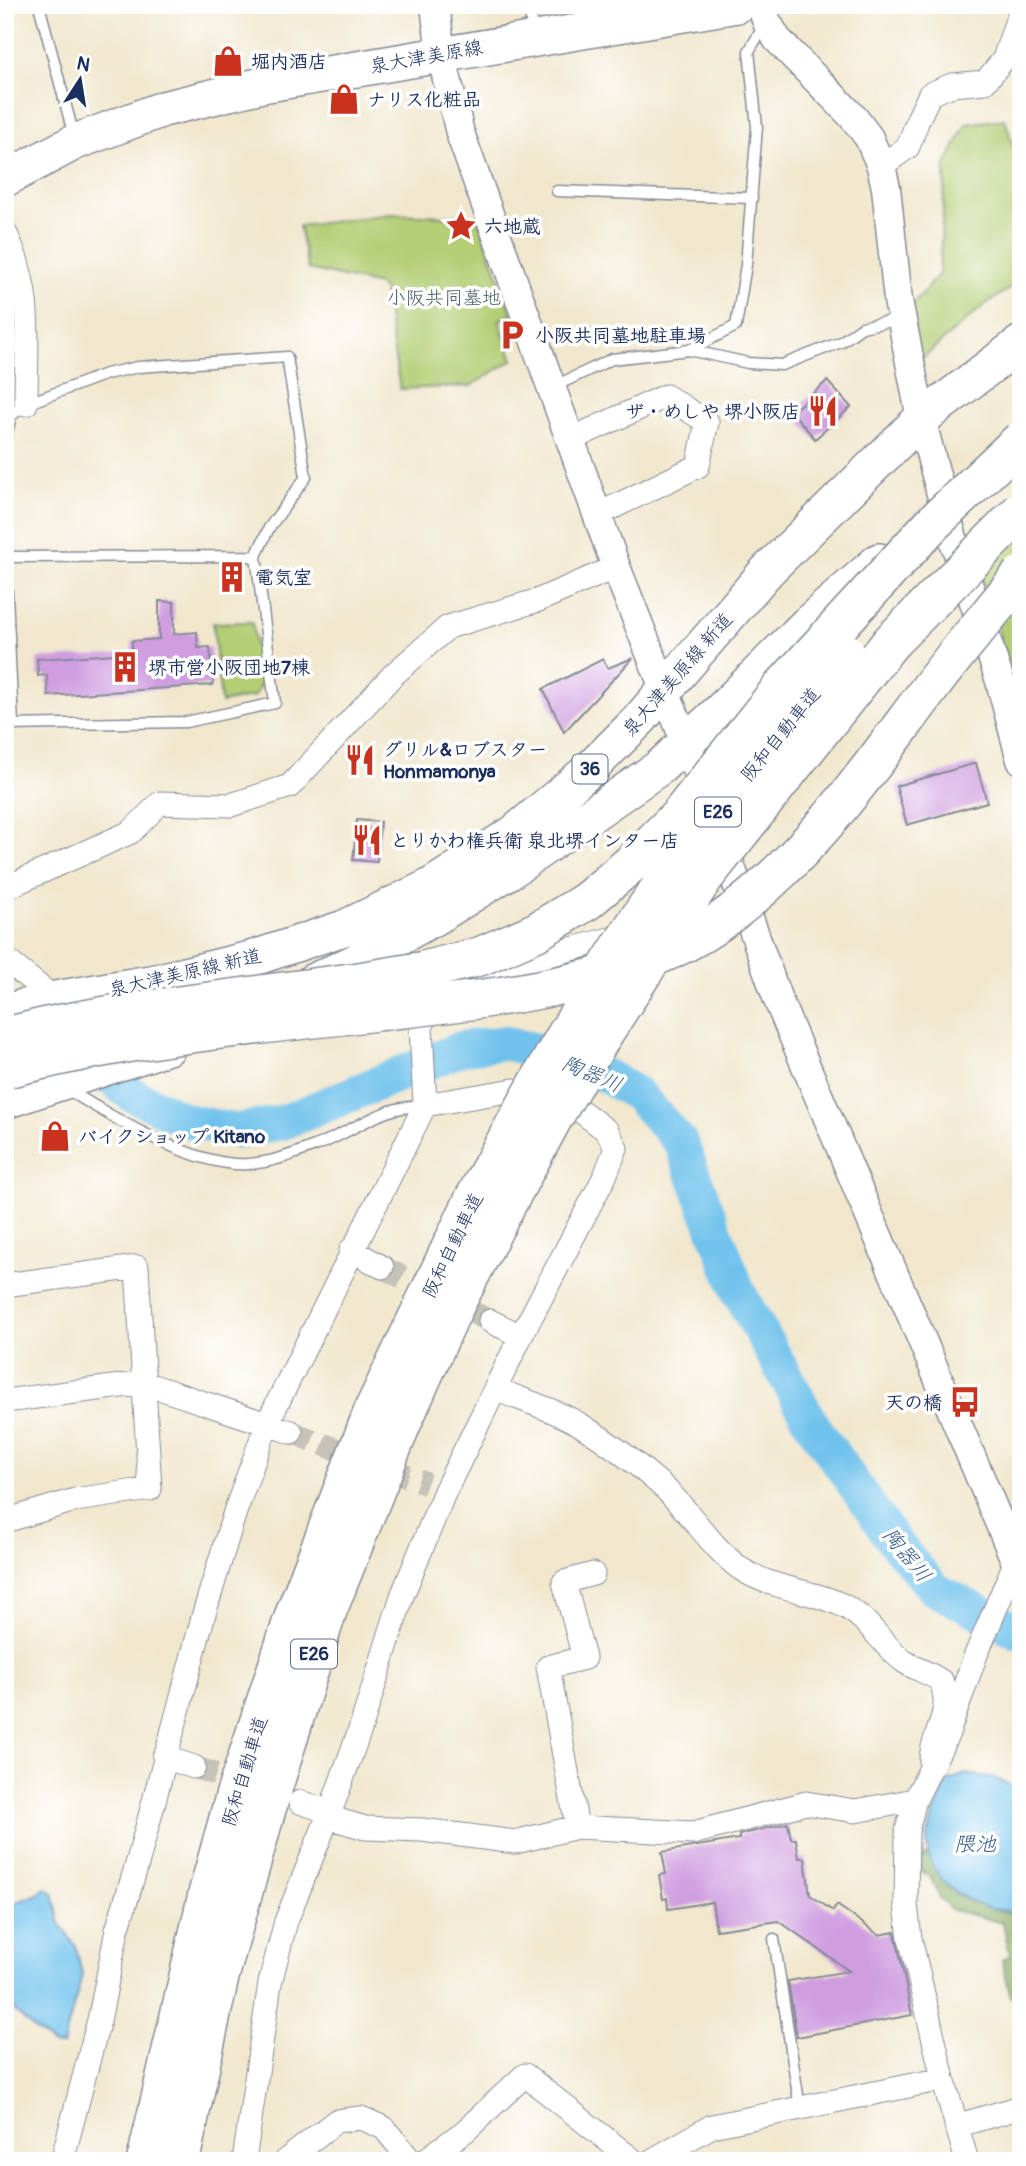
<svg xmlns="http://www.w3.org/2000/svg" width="1026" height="2166" font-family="Pangolin,'Klee One',sans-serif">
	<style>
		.green { fill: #b3ce74; stroke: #677e69; stroke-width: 2 }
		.forest { fill: #8eb166; stroke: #547062; stroke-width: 2 }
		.water { fill: #70c2ec; stroke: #4678a5; stroke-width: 2 }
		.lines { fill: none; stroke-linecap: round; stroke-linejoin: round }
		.river { stroke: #70c2ec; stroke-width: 35 }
		.building { fill: #cf9de0 }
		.minor-tunnel { stroke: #c6c2b7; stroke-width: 23; stroke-dasharray: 23 11; stroke-linecap: butt }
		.service-casing { stroke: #868b96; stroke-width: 13 }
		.minor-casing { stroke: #868b96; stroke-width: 25 }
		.tertiary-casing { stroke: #868b96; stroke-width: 31 }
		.primary-casing { stroke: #868b96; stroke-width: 38 }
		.motorway-casing { stroke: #868b96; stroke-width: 41 }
		.service { stroke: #fff; stroke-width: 10 }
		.minor { stroke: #fff; stroke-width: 23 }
		.tertiary { stroke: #fff; stroke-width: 28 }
		.primary { stroke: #fff; stroke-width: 35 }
		.motorway { stroke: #fff; stroke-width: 38 }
		.motorway-bridge-casing { stroke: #868b96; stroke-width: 41; stroke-linecap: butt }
		.motorway-bridge { stroke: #fff; stroke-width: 38 }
		.labels { text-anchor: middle; stroke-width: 7; stroke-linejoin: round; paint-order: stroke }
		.shield { fill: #fff; stroke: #5f6d8e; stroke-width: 2 }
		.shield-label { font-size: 18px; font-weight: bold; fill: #1b2f5e }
		.street-label { font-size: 19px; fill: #1b2f5e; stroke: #fff }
		.poi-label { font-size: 19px; font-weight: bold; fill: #1b2f5e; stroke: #fff; text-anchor: start }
		.park-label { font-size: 19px; fill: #495f65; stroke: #fff }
		.water-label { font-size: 21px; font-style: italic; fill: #355b89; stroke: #fff }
	</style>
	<rect width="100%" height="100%" fill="#fff"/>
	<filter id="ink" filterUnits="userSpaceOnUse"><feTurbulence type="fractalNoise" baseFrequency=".0143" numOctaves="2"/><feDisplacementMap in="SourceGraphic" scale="14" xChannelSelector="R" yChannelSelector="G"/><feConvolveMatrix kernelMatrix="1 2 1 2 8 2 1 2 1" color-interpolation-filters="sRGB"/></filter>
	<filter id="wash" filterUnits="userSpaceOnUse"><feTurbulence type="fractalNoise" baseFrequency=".00686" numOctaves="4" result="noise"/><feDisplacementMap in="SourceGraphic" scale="28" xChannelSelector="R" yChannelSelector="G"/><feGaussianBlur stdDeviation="1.57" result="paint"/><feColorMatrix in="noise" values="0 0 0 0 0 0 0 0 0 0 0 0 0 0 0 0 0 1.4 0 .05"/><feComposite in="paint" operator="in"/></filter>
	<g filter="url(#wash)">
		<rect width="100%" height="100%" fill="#f1e7cd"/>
		<path class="green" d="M1005 119 1021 174V281L983 306 918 362 911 306 939 274 946 165 966 124Z
			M390 214 477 217 512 314 499 320 513 360 470 386 400 389 384 291 379 285 308 269 299 226Z
			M1021 496V714L996 623 969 539Z
			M252 622 261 683 255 696 221 703 213 623Z"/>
		<path class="forest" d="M929 1852C941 1897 975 1906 1016 1914L1021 1917V1996L1011 1998 1002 1959 1010 1956 1003 1923 950 1909 940 1898 929 1875 924 1874 919 1867 921 1859Z"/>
		<path class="water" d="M965 1774 994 1778 1012 1787 1021 1809V1916C1009 1908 992 1911 979 1905 953 1893 928 1875 927 1843 927 1826 942 1797 948 1781Z
			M45 1888 53 1893 60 1923 76 1947 82 1975 63 2045 55 2046 27 2023 5 2001V1907L38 1894Z"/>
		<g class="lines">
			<path class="river" d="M78 1055 131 1094 185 1120 236 1131 284 1122 463 1048 503 1043 540 1051 595 1070 637 1094 681 1143 739 1293 812 1424 892 1539 934 1589 1021 1633"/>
		</g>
		<g id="blocks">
			<path class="building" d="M827 381 851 407 815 439 792 412Z
				M159 601 174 602V634L197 632 198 648 210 647 213 685 48 696 47 675 38 676 37 659 132 653V641L159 639Z
				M633 658 564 732 543 689 603 659 608 668Z
				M976 763 987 802 907 825 896 786Z
				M357 820 380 822 377 862 353 860Z
				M788 1823 791 1839H796L799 1858H805L810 1895 833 1911 837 1905 879 1935 895 1932 912 2015 797 2037 788 1981 849 1971 779 1921 716 1930 712 1902 668 1909 667 1898 663 1899 659 1875 666 1874 662 1852 739 1839V1835Z"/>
		</g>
	</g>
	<g filter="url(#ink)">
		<use href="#blocks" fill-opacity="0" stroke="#868b96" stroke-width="2"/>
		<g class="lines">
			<path class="minor-tunnel" d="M382 1267 490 1321
				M291 1432 427 1484
				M194 1767 250 1786"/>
			<defs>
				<path id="service" d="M39 5 74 136
					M530 5 532 35
					M557 191 752 198
					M689 350 736 326 746 265 757 127 749 51 765 24
					M553 387 612 359 689 350 748 363 782 365 841 342 862 327 900 319
					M5 415 11 416 26 404 106 374 138 367 287 357 306 477 269 528 256 556 275 703 186 722 5 725
					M5 441 11 416
					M5 549 13 725
					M6 557 256 556
					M67 1089C111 1117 196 1168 248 1164 272 1163 297 1153 320 1144 343 1135 371 1116 393 1110 403 1107 414 1107 425 1105
					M774 1939 800 2108"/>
				<path id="minor" d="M881 166 908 147 919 117 930 94 952 85 985 82 1004 59 1021 8
					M5 232C34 291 26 341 26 404
					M569 440 666 396 707 422 698 466 597 515
					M5 888 131 832 160 803 231 805 290 786 393 675 448 627 539 600 616 567
					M5 959 55 999
					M476 974 629 934
					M351 1250 382 1267
					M5 1285 137 1267 150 1489 75 1500 5 1521
					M490 1321 521 1336
					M495 1389C522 1400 553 1409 579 1424 607 1441 635 1462 660 1484 689 1509 711 1548 741 1569 773 1590 814 1590 846 1607 871 1621 884 1648 905 1662 917 1670 931 1673 942 1682 943 1689 946 1698 945 1705 943 1727 929 1745 931 1767
					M5 1401 144 1383 291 1432
					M164 1757 194 1767
					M300 1802 330 1812 361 1727 402 1596 445 1491 521 1336 605 1176 616 1148 607 1131 574 1106 514 1090 425 1105
					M328 1817 365 1828 422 1830 515 1842 577 1827 693 1833 806 1803 855 1811 915 1800
					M577 1827 548 1667 584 1658 564 1582 593 1574
					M956 2126 1021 2107
					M62 2161 100 2016 117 1930 138 1861 203 1617 235 1512 267 1424 425 1105 421 1028 434 997
					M244 2161 270 1983 286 1921 330 1812
					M285 2161 336 2121 361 2118 384 2128 411 2161
					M424 2161 465 2131 525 2075 634 2161
					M651 2161 712 2126 943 2079
					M967 2161 943 2079 910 1938 906 1905 907 1831 915 1800 948 1733 975 1657 1015 1563"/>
				<path id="tertiary" d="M435 5 441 54 460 133 616 567 698 774 778 1000 1021 1574
					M761 5 767 22 777 39 854 118 869 138 881 166 886 188 898 300 921 419 952 535 1000 681 1021 760"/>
				<path id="primary" d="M5 179 75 142 163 109 262 85 737 5
					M312 982 355 962 437 916 513 869 660 767 720 711 807 624 879 561
					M5 1012 55 999 156 982 254 958 344 928 431 886 514 833 588 771 639 720 767 571 921 419 1021 343
					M5 1101 168 1047"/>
				<path id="motorway" d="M146 2161 208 1892 235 1795 296 1610 374 1409 474 1199
					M180 2161 220 1975 266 1811 327 1612 402 1423 451 1313 502 1213"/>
			</defs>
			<use href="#service" class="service-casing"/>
			<use href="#minor" class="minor-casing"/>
			<use href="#tertiary" class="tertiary-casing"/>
			<use href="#primary" class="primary-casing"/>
			<use href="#motorway" class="motorway-casing"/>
			<use href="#service" class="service"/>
			<use href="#minor" class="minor"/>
			<use href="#tertiary" class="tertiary"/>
			<use href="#primary" class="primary"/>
			<use href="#motorway" class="motorway"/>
			<defs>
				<path id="motorway-bridge" d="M5 1037 49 1026 115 1014 362 981 422 971 481 956 536 932 587 901 633 862 678 817 782 687 932 524 1021 440
					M5 1069C126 1037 250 1026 373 1012 483 999 625 988 718 923 806 862 867 772 930 688 959 649 991 613 1021 575
					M474 1199C536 1085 600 970 677 864 730 791 789 722 845 652
					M502 1213 552 1120 604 1033 703 879 891 642 1021 511"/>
			</defs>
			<use href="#motorway-bridge" class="motorway-bridge-casing"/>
			<use href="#motorway-bridge" class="motorway-bridge"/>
		</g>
	</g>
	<defs>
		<symbol id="shop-bare" viewBox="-9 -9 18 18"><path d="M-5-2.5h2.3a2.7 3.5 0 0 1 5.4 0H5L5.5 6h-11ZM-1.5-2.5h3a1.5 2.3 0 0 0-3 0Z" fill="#c8321e" stroke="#fff" stroke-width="2.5" paint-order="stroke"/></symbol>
		<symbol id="sight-bare" viewBox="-9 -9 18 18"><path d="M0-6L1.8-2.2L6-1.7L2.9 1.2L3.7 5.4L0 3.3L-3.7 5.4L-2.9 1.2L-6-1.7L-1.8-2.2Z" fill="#c8321e" stroke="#fff" stroke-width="2.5" paint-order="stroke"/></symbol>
		<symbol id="parking-bare" viewBox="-9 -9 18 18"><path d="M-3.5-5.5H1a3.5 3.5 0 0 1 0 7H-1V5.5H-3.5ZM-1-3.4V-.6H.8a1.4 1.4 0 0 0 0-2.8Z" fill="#c8321e" stroke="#fff" stroke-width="2.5" paint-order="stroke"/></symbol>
		<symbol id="restaurant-bare" viewBox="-9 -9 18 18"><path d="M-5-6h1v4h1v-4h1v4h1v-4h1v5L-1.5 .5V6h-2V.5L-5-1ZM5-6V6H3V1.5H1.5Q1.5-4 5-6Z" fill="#c8321e" stroke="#fff" stroke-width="2.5" paint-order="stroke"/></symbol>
		<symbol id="building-bare" viewBox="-9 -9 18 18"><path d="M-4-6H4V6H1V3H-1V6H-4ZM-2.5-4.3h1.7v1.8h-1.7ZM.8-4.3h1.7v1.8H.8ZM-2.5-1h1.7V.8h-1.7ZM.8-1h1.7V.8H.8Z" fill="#c8321e" stroke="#fff" stroke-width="2.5" paint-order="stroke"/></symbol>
		<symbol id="bus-bare" viewBox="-9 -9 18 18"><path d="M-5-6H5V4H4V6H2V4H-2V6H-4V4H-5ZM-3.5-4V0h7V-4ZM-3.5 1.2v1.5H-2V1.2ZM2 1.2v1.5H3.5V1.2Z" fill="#c8321e" stroke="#fff" stroke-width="2.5" paint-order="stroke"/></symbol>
	</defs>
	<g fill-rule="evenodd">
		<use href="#shop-bare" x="206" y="39" width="44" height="44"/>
		<use href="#shop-bare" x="322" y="77" width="44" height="44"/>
		<use href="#sight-bare" x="439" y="204" width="44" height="44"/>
		<use href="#parking-bare" x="490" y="313" width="44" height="44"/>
		<use href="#restaurant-bare" x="801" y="389" width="44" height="44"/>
		<use href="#building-bare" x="210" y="555" width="44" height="44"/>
		<use href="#building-bare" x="103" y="645" width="44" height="44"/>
		<use href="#restaurant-bare" x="338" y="738" width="44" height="44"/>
		<use href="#restaurant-bare" x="345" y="818" width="44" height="44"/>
		<use href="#shop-bare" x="33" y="1114" width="44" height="44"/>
		<use href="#bus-bare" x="943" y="1380" width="44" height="44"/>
	</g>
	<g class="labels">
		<g class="shield">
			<rect x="572.5" y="754.5" width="35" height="29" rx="5"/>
			<rect x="695" y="797.5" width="46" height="29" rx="5"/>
			<rect x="291" y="1639.5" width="46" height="29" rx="5"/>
		</g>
		<g class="shield-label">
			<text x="590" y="775">36</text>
			<text x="718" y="818">E26</text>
			<text x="314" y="1660">E26</text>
		</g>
		<g class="street-label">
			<text transform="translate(426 56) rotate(-10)" y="7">泉大津美原線</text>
			<text transform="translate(677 674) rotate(-49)" y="7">泉大津美原線 新道</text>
			<text transform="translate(780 734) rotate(-51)" y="7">阪和自動車道</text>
			<text transform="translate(185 972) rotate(-13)" y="7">泉大津美原線 新道</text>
			<text transform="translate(452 1245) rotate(-64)" y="7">阪和自動車道</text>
			<text transform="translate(244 1771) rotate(-73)" y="7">阪和自動車道</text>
		</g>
		<g class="poi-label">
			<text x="251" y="68">堀内酒店</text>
			<text x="367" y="106">ナリス化粧品</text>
			<text x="484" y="233">六地蔵</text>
			<text x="535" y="342">小阪共同墓地駐車場</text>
			<text x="800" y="418" text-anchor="end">ザ・めしや 堺小阪店</text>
			<text x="255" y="584">電気室</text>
			<text x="148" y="674">堺市営小阪団地7棟</text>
			<text x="383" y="756">グリル&amp;ロブスター<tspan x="383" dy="22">Honmamonya</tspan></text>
			<text x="390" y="847">とりかわ権兵衛 泉北堺インター店</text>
			<text x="78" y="1143">バイクショップ Kitano</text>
			<text x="942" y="1409" text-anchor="end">天の橋</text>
		</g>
		<g class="park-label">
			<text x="444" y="304">小阪共同墓地</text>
		</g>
		<g class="water-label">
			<text transform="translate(592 1074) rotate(23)" y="7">陶器川</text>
			<text transform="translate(907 1555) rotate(51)" y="7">陶器川</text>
			<text x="975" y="1851">隈池</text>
		</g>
	</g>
	<rect width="1026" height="2166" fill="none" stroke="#fff" stroke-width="28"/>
	<g transform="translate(80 80) rotate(12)" stroke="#ffffff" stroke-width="5" paint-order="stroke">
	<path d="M0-5L12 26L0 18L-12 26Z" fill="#1b2f5e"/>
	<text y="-10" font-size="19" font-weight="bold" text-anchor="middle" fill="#1b2f5e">N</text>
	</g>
</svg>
